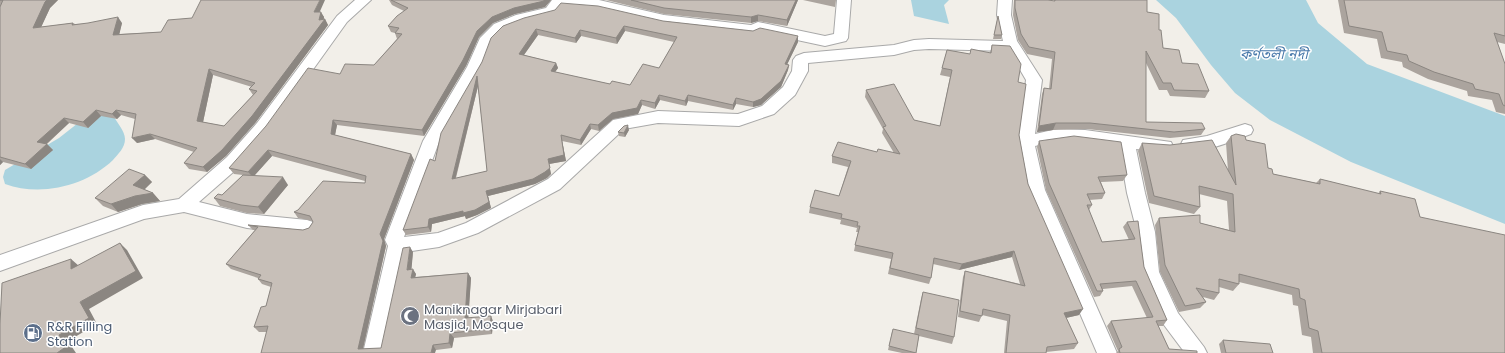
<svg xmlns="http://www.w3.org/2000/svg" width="1505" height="353" font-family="Poppins,'Noto Sans Bengali',sans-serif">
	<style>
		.water { fill: #aad3df }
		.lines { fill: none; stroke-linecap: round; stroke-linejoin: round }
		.minor-casing { stroke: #a9a9a9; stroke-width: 2 }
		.minor { fill: #fff; fill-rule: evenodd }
		.wall { fill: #aba49e; fill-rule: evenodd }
		.shaded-wall { fill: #8b8681 }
		.building { fill: #c7bfb8; stroke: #8b8681; fill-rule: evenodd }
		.labels { text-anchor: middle; stroke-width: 3; stroke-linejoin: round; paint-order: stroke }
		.worship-label { font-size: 13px; fill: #5b616d; stroke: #fff; text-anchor: start }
		.service-label { font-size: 13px; fill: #4e5e75; stroke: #fff; text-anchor: start }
		.water-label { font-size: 14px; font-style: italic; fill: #4a7aab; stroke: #fff }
	</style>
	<rect width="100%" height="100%" fill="#f2efe9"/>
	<path class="water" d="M911 0H949L944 5 949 24 914 16Z
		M1156 0H1306L1318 23 1367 64 1505 116V224L1351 162 1270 120 1235 93 1211 65 1176 18Z
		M113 115C117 123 125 131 125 139 125 148 118 154 113 160 86 186 41 197 5 184L3 177 5 170 59 138 87 116Z"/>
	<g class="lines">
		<defs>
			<path id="minor" d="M355 0H371L347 22 269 131 239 167 199 202 247 214 307 220 313 222 316 227 313 232 307 234 247 228 184 212 144 219 0 271V255L143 205 179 199 227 157 257 123 337 16Z
				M552 0H599L664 15 751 25 758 22 825 36 834 34 837 0H851L848 38 846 41 825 46 760 32 753 35 664 25 599 10 562 7 556 14 525 22 504 30 492 43 483 67 439 142 404 237 438 233 466 223 548 179 613 120 658 111 738 114 762 106 783 87 792 71 793 60 796 56 804 53 894 45 914 40 929 39 1003 41 997 15 998 0H1012L1011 15 1017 41 1042 80 1035 134 1057 129 1085 130 1171 142 1173 146 1171 150 1165 152 1136 149 1145 193 1155 232 1159 272 1178 313 1204 347 1207 353H1185L1164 325 1141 272 1137 232 1127 193 1119 146 1057 141 1035 146 1045 190 1117 353H1097L1027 190 1018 142 1026 80 1009 51 929 49 914 50 894 55 808 63V71L795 95 774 114 739 126 658 123 624 129 560 189 478 233 439 247 405 252 383 353H363L388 246 385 240 423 141 467 67 480 38 494 24 516 15 546 8Z
				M1245 124 1251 126 1253 130 1251 134C1231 141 1204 155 1183 148L1181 144 1183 140 1207 136Z"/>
		</defs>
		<use href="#minor" class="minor-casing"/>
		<use href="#minor" class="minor"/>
	</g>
	<path class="wall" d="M0 0H58L50 8 41 27 73 23 75 24 122 23 119 34 161 32 320 12 324 17V20L325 19 328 25 256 122 226 156 207 172 189 169 184 163 194 152 155 139 137 143 135 119 121 115 117 119 101 116 88 128 69 123 47 144 53 150 31 169 3 162 0 165V7L1 6H0ZM213 75 252 87 249 89 253 95 224 126 203 122Z
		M389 0H551L545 7 515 14 493 23 479 37 466 66 424 136 337 125 335 135 411 154 414 160 384 239 386 246 363 349 381 348 413 252 411 269 416 274 415 277 468 273 471 278 468 318 493 321 492 334 454 338 452 348 436 350 261 353 267 332H259L254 327 266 306 271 287 262 284 258 279V278L231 269 226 264 255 230H253L248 225 303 230 309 228 313 222V221L298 218 294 212 365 183V181L272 156 254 176 288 185 264 214 247 213 220 206 214 198 222 195 243 175 234 174 229 168 340 74 374 65 397 39 395 33 391 32 388 26 404 11 392 5Z
		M606 0H798L787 26 758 21 751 23 664 14Z
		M803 0H836L835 7Z
		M1014 0H1048L1054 1V0H1147V12L1159 30 1163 48 1182 63 1209 91 1205 98 1170 96 1167 90H1159L1146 63V122L1205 129 1201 135 1170 138 1087 129 1053 130 1037 132 1042 94 1044 88 1049 89 1052 59 1027 54 1018 40 1013 15Z
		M1338 0H1505V44L1497 42 1505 64V114L1496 112 1492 100 1468 96 1467 91 1428 79 1403 67 1402 62 1381 58 1377 39 1344 33Z
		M998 16 1002 35 1001 39H993Z
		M663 21 798 36V42L787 64 789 65 788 70 781 87 761 105 753 107 736 104 733 110 688 101 686 106 660 100 655 109 642 105 638 114 613 119 599 131 591 129 581 145 562 141 566 161 549 164 551 174 547 178 535 184 488 196 491 208 477 215 466 219 465 216 432 224 431 232 406 235 403 230 435 161 482 62 503 26ZM625 31 674 42 659 68 630 85 610 84 555 72 558 68 556 63 524 55 538 35 576 43 581 36 617 44ZM478 86 487 171 456 178Z
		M992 45 1018 82 1019 135 1028 184 1079 315 1066 318 1078 343 1074 349 1046 352V353H1004L1007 321 982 315 979 322 958 317 963 277 965 271 1020 284 1012 257 959 270 933 264 931 278 929 284 888 274 891 259 854 251 858 232H856L857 228 840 224 841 220 809 213 810 207 839 196 848 167 832 163V156L877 152 894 153 882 133 883 129 865 97 866 90 914 120 940 126 950 77 940 75 947 50 969 54 990 53Z
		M629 130 625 137 619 136 618 132Z
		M1231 136 1246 140 1273 174 1316 183 1320 179 1378 194 1380 191 1420 217 1505 353H1313L1311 337 1302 335 1298 306 1293 305 1292 295 1239 282V284L1233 291 1219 287V293L1214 300 1203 297 1206 302 1200 308 1179 312 1160 272 1155 225 1159 218 1200 223 1229 230 1227 201 1199 194 1200 207 1194 214 1149 203 1138 151 1142 143 1228 171 1226 143Z
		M1039 141 1127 175 1123 181 1101 182 1105 193 1102 199 1089 200 1092 205 1089 210 1102 242 1129 240 1123 227 1127 222 1138 221 1144 267 1167 320 1163 326H1158L1169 349 1197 353H1116L1118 351 1107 326 1111 321 1147 318 1132 286 1103 289V291L1100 296 1094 297 1046 190 1037 147Z
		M145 175 152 182 144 189 153 193 160 201 142 204 118 212 103 206 95 198Z
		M923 292 954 337 952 344 919 336 916 353H902L888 350 892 332 914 334 921 299Z
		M1223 340 1273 353H1221L1219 344Z"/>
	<path class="shaded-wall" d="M47 0H58L50 8 38 34 33 28 45 2Z
		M320 0H325L317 18 314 12Z
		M544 0H551L545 7 515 14 493 23 479 37 466 66 424 136 422 130 477 31 492 17 514 8Z
		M796 0H798L787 26V20Z
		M321 12 324 17 323 22 325 19 328 25 256 122 226 156 207 172 203 167 319 20Z
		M758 15V21L751 23V17Z
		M118 17 122 23 118 40 113 35Z
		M624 26 625 31 617 44 616 38Z
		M536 29 538 35 521 59 519 54Z
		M580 30 581 36 576 43 575 38Z
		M798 36V42L785 69V64Z
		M556 63 558 68 552 76 551 71Z
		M789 65 788 70 781 87 761 105 753 107V102Z
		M209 69 213 75 202 127 197 121Z
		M477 76 479 82 454 184 452 179Z
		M659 95 660 100 655 109V103Z
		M688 95V101L686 106 685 101Z
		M736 98V104L733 110V105Z
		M641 100 642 105 638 114 613 119 599 131 598 125 612 113Z
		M96 110 101 116 88 128 83 122Z
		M116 110 121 115 117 119 112 114Z
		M64 118 69 123 43 147 37 142Z
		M333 120 337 125 334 140 331 134Z
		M1056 123 1053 130 1037 132 1039 126Z
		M590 124 591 129 581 145 580 140Z
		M628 125 629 130 625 137 624 133Z
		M150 134 155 139 137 143 132 138Z
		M561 135 566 161 549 164 551 174 547 178 535 184 488 196 491 208 477 215 466 219 465 216 432 224 431 232 428 227 429 219 548 159Z
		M47 144 53 150 31 169 25 164Z
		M268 150 272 156 253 177 248 172Z
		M411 154 414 160 384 239 386 246 362 353 358 349 380 234Z
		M0 159 3 162 0 165Z
		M145 175 152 182 141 193 133 185Z
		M283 177 288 185 264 214 258 207Z
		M153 193 160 201 142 204 118 212 111 204 135 196Z
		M120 243 127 250 143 278 89 309 97 324 68 341 76 353H57L59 335Z
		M410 247 413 252 411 275 407 270Z
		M1014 251 1012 257 959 270 962 264Z
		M71 259 79 266 71 269Z
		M413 269 416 274 414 283 411 278Z
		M468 273 471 278 468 324 465 318Z
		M1083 309 1079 315 1061 319 1064 313Z
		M491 316 493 321 492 334 490 329Z
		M450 333 454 338 452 348 449 343Z
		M433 345 436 350 435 353H431Z"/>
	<path class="building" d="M0 0H47L45 2 33 28 73 23 72 25 88 23 118 17 113 35 161 32 168 20 192 18 201 0H320L314 12H321L319 20 325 19 252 116 222 150 203 167 184 163 197 148 150 134 132 138 136 114 116 110 112 114 96 110 83 122 64 118 37 142 47 144 25 164 0 157V7L3 0ZM209 69 255 83 249 89 257 91 224 126 197 121Z
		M391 0H544V1L514 8 492 17 477 31 463 60 422 130 333 120 331 134 411 154 380 234 383 241 358 349 381 348 403 248 410 247 407 270 413 269 411 278 468 273 465 318 491 316 490 329 450 333 449 343 433 345 431 353H261L268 326 254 327 261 307 266 306 272 283 258 279 261 275 226 264 258 227 248 225 303 230 309 228 313 222 310 216 294 212 298 210 323 181 365 183 366 176 268 150 248 172 229 168 266 126 308 68 340 74 345 64 374 65 402 34 395 33 399 28 388 26 397 16 408 8Z
		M631 0H796L787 20 758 15 751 17 664 8Z
		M1015 0H1048L1055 1V0H1147V12L1159 14V30H1161L1163 48 1179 50 1182 63 1198 64 1209 91 1174 90 1171 83H1163L1146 51V122L1202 123 1205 129 1174 132 1090 123H1056L1039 126 1044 88 1051 89 1055 52 1029 47 1021 34 1015 8Z
		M1344 0H1505V36L1494 33 1505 64V106L1503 105 1499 94 1475 89 1473 84 1434 72 1409 61 1407 55 1387 51 1382 32 1349 26Z
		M561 3 598 6 663 21 753 31 760 28 798 36 785 64 789 65 781 81 761 99 753 102 736 98 733 105 688 95 685 101 659 95 655 103 641 100 637 108 612 113 598 125 590 124 580 140 561 135 564 155 548 159 550 168 545 172 533 179 486 191 489 202 475 210 463 213V211L429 219 428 227 403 230 430 159 435 161 441 133 482 62 491 38 503 26 524 18 555 10ZM624 26 677 37 659 68 643 64 630 85 612 81 610 84 551 71 556 63 519 54 536 29 575 38 580 30 616 38ZM477 76 487 171 452 179Z
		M998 16 1002 35H994Z
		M992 45 1010 46 1021 64 1018 82 1026 84 1019 135 1028 184 1083 309 1064 313 1078 343 1047 347 1046 353H1006L1010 315 983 309 982 316 960 311 965 271 1025 286 1014 251 962 264 934 258 931 278 890 268 893 253 855 245 860 226H857L858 222 841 218 842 214 810 207 815 190 839 196 851 161 832 156 838 142 877 152 878 149 900 154 883 127 886 126 866 90 894 84 914 120 940 126 952 70 942 68 947 50 970 54 971 49 991 53Z
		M628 125 624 133 618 132 624 126Z
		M1236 134 1245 136 1246 140 1265 144 1268 168 1272 169 1273 174 1320 184V179L1381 194 1380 191 1415 199 1420 217 1505 235V353H1322L1318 331 1309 328 1305 300 1300 298 1299 289 1239 274V284L1219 279V293L1196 288 1206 302 1185 306 1165 265 1159 218 1200 215V223L1235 232 1233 194 1199 186 1200 207 1154 196 1142 143 1170 145 1212 140 1236 185 1231 136Z
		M1074 136 1121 142 1127 175 1098 177 1105 193 1087 194 1092 205H1087L1102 242 1135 239 1127 222 1138 221 1144 267 1167 320 1156 321 1169 349 1197 351V353H1120L1119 349 1122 347 1111 321 1153 317 1136 281 1100 284 1103 291H1097L1049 183 1039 141Z
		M129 169 145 175 133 185 153 193 135 196 111 204 95 198Z
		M243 175 283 177 258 207 241 205 214 198 218 194 222 195Z
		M120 243 136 271 80 302 89 318 59 335 67 346 57 353H0V324L2 283 71 259V269Z
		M923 292 959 300 954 337 916 328Z
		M893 329 919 335 916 353 889 346Z
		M1223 340 1270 344 1273 353H1226Z"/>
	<defs>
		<symbol id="mosque-disc" viewBox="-11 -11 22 22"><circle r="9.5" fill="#6b7280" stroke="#fff"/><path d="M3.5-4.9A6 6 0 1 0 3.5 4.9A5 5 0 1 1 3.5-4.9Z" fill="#fff"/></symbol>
		<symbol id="fuel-disc" viewBox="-11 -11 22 22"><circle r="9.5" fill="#5c6f8a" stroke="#fff"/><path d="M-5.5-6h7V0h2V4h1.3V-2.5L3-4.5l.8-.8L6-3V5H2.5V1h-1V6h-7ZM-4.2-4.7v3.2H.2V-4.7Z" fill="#fff"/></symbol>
	</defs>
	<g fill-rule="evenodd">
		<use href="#mosque-disc" x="399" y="305" width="22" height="22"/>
		<use href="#fuel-disc" x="22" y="322" width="22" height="22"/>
	</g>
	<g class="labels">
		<g class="worship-label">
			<text x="424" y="314">Maniknagar Mirjabari<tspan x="424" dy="15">Masjid, Mosque</tspan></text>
		</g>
		<g class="service-label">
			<text x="47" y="331">R&amp;R Filling<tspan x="47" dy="15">Station</tspan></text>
		</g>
		<g class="water-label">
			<text x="1274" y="59">কর্ণতলী নদী</text>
		</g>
	</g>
</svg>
